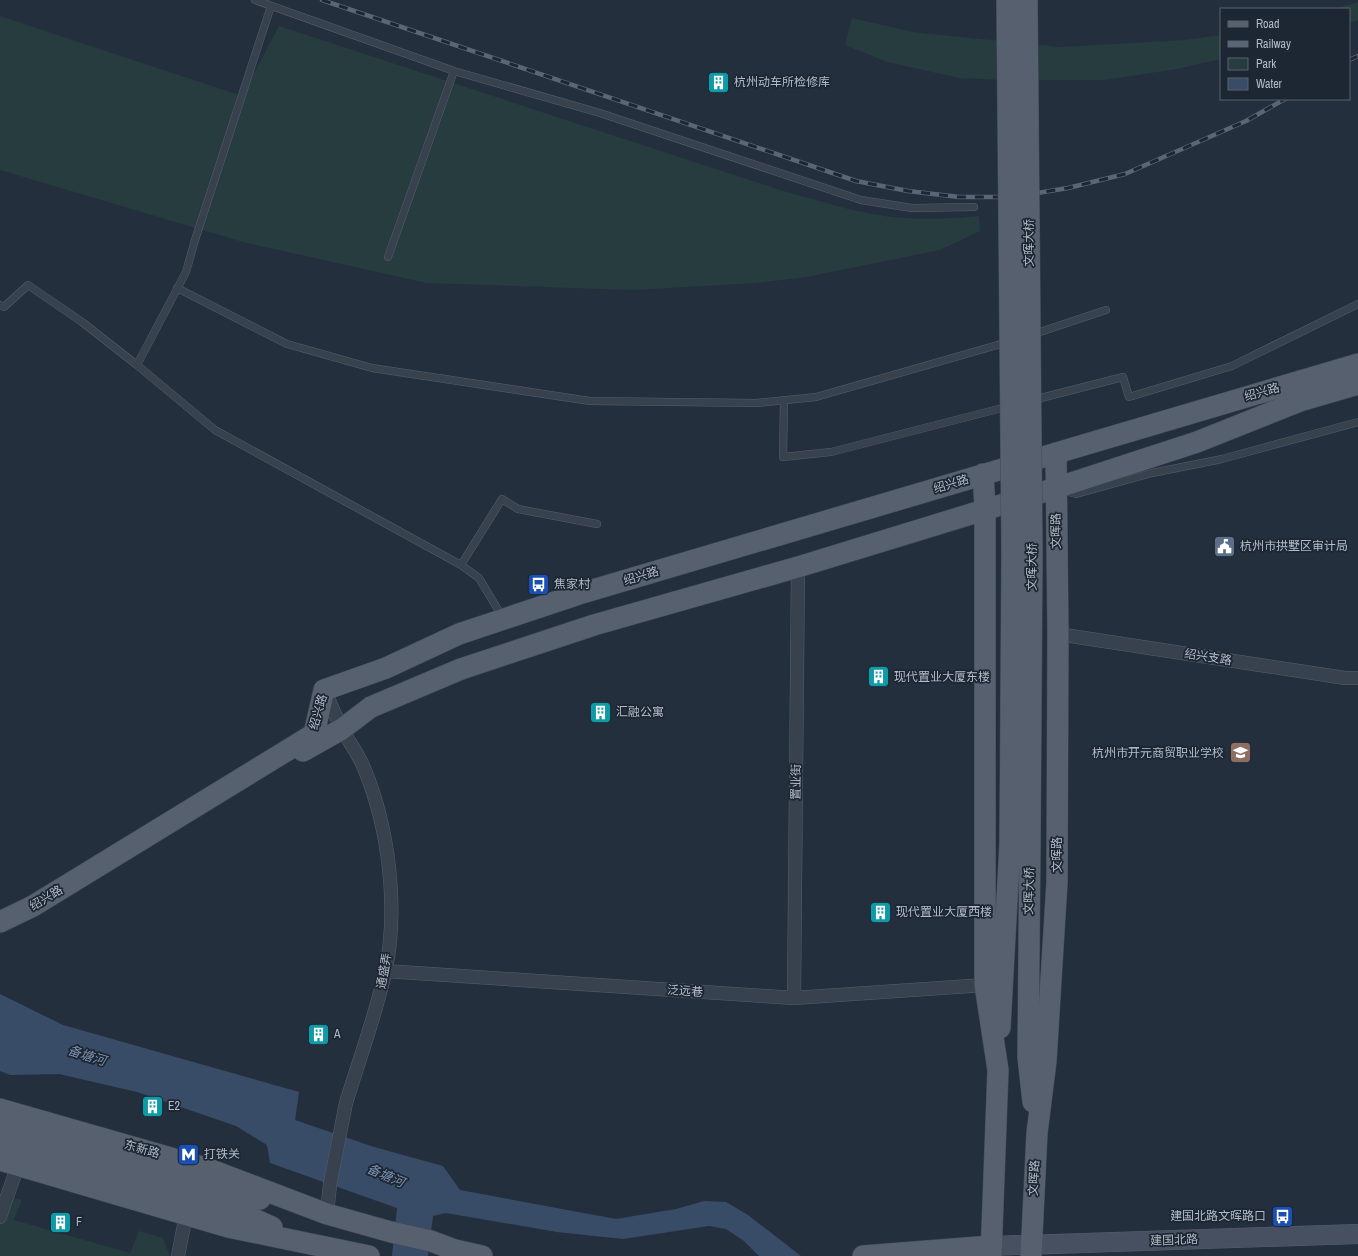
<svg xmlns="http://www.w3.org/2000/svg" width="1358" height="1256" font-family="'Archivo Narrow','Noto Sans SC',sans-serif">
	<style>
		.green { fill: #263c3f }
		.water { fill: #394c67 }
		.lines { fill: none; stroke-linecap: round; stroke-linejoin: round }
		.lane-casing { stroke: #565f6c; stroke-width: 8 }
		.street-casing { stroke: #565f6c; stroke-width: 14 }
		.secondary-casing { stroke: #565f6c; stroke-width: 20 }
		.primary-casing { stroke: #414a57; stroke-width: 22 }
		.lane { stroke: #38414e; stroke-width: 7 }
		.street { stroke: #38414e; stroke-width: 13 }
		.secondary { stroke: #465061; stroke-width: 19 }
		.primary { stroke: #56606e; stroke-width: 21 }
		.rail-casing { stroke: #5a6575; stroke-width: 4.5 }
		.rail { stroke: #1d2633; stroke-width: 3; stroke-dasharray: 9; stroke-linecap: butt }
		.street-bridge-casing { stroke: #565f6c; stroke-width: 14; stroke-linecap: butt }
		.primary-bridge-casing { stroke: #414a57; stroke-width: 22; stroke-linecap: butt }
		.street-bridge { stroke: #38414e; stroke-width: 13 }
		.primary-bridge { stroke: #56606e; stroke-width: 21 }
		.labels { text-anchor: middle; stroke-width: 3.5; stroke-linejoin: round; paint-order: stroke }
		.poi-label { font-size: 12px; fill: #b4bcc9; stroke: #1d2633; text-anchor: start }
		.street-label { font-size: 12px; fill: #b4bcc9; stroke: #1d2633 }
		.water-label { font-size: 13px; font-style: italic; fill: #7c92b1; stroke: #1d2633 }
	</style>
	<rect width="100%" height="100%" fill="#242f3e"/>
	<path class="green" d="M1358 2V20L1349 23V9H1334Z
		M0 16 242 96 279 26 780 190C814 199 849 211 884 216 916 220 947 219 979 216L980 231 940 250 807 277 756 283 632 290 426 283 243 242 0 170Z
		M852 18 912 32 1060 47 1185 40 1221 35V59L1177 69 1104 80H1002L959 78 887 62 845 45Z
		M0 1195 22 1200 14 1220 130 1253 139 1231 163 1238 170 1256H0Z"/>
	<path class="water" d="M0 994 63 1025 299 1092 295 1120 374 1147 443 1166 460 1190 616 1219 676 1209 704 1201 726 1202 748 1215 801 1256H759L744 1241 726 1229 709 1226 623 1239 557 1232 446 1213 433 1216 428 1256H392L397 1208 270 1163 267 1145 236 1126 137 1092 59 1074 10 1075 0 1071Z"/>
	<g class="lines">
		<defs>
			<path id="lane" d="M255 0 454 71 600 113 861 200 912 208 974 207
				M271 6 195 240 186 272 137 365 215 430 461 565 479 578 503 618
				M388 257 454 71
				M177 288 287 344 372 368 590 401 756 403 816 397 1008 342
				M0 305 4 307 28 285 82 322 137 365
				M1031 335 1106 310
				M784 400 783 457 831 452 1010 406
				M1033 400 1123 377 1129 397 1232 366 1358 304
				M1065 491 1076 494 1152 473 1222 459 1358 422
				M461 565 502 499 518 509 597 524"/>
			<path id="street" d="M1058 634 1345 678H1358
				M324 690C331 704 336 718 343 731 350 743 359 755 364 768 389 828 399 909 385 973 375 1017 359 1060 346 1103
				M385 971 794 998 985 985
				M794 998 798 567
				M327 1214 330 1184
				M0 1217 18 1165
				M178 1256 186 1215"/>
			<path id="secondary" d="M991 1246 1358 1234"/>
			<path id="primary" d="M983 474 985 508V985L998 1070 991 1256
				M303 751 342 729 371 707 461 669 594 625 798 567 1056 488 1197 442 1300 401 1358 384
				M1030 844 1028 1057 1033 1102
				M0 922 33 906 314 734 324 690 386 668 459 634 579 594 1358 364
				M1000 1028 1010 844
				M0 1109 206 1168 327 1214 391 1232 431 1241 455 1250 482 1256
				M0 1128 248 1198 260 1199
				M0 1144 236 1211 272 1227
				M0 1160 228 1227 369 1256
				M863 1256 991 1246
				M1031 1256 1037 1133 1046 1061 1057 882 1058 634 1056 453"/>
		</defs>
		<use href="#lane" class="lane-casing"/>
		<use href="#street" class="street-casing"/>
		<use href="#secondary" class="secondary-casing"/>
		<use href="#primary" class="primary-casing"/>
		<use href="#lane" class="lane"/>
		<use href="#street" class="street"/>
		<use href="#secondary" class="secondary"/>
		<use href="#primary" class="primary"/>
		<defs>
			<path id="rail" d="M322 0 856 181 908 191 959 197H1013L1068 188 1125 174 1246 121 1285 99
				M1349 60 1358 56"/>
		</defs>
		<use href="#rail" class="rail-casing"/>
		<use href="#rail" class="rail"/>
		<defs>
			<path id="street-bridge" d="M330 1184 346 1103"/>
			<path id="primary-bridge" d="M1007 0 1012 552 1010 844
				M1027 0 1032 553 1030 844"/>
		</defs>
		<use href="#street-bridge" class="street-bridge-casing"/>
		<use href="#primary-bridge" class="primary-bridge-casing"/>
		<use href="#street-bridge" class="street-bridge"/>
		<use href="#primary-bridge" class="primary-bridge"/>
	</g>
	<defs>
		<symbol id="building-square" viewBox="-11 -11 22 22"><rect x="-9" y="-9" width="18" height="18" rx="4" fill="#0f9aa8" stroke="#1d2633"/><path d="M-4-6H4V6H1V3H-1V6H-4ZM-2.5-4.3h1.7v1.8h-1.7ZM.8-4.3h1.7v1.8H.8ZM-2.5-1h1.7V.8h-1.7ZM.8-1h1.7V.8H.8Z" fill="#fff"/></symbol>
		<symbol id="civic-square" viewBox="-11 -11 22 22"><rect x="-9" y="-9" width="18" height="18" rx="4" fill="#5c6f8a" stroke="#1d2633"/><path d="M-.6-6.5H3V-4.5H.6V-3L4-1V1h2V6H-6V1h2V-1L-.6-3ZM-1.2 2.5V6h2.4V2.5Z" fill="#fff"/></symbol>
		<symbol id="bus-square" viewBox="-11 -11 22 22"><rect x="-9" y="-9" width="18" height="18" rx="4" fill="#1a4fb4" stroke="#1d2633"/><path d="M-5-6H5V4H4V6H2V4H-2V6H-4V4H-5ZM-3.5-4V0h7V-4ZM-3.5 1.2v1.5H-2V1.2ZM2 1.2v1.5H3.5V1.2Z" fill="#fff"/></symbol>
		<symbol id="school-square" viewBox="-11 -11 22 22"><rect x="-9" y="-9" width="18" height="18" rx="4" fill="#8d6e63" stroke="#1d2633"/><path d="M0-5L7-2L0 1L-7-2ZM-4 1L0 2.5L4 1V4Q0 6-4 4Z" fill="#fff"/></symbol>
		<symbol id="metro-square" viewBox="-11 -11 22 22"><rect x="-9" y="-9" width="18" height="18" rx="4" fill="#1a4fb4" stroke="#1d2633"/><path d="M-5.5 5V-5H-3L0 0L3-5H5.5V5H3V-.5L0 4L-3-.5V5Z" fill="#fff"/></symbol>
	</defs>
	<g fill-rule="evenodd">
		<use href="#building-square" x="706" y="70" width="25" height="25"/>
		<use href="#civic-square" x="1212" y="534" width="25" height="25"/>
		<use href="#bus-square" x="526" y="572" width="25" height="25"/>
		<use href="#building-square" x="866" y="664" width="25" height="25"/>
		<use href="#building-square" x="588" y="700" width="25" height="25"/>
		<use href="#school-square" x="1228" y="740" width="25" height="25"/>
		<use href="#building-square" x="868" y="900" width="25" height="25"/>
		<use href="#building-square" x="306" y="1022" width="25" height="25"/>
		<use href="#building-square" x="140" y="1094" width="25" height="25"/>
		<use href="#metro-square" x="176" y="1142" width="25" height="25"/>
		<use href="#bus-square" x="1270" y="1204" width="25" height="25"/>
		<use href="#building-square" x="48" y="1210" width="25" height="25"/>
	</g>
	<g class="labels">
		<g class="poi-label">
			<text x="734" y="86">杭州动车所检修库</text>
			<text x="1240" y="550">杭州市拱墅区审计局</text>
			<text x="554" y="588">焦家村</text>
			<text x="894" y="681">现代置业大厦东楼</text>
			<text x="616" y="716">汇融公寓</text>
			<text x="1224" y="757" text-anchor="end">杭州市开元商贸职业学校</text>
			<text x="896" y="916">现代置业大厦西楼</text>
			<text x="334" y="1038">A</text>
			<text x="168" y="1110">E2</text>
			<text x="204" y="1158">打铁关</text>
			<text x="1266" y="1220" text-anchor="end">建国北路文晖路口</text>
			<text x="76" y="1226">F</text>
		</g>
		<g class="street-label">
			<text transform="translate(1029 243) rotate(-90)" y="4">文晖大桥</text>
			<text transform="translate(1262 392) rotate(-16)" y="4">绍兴路</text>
			<text transform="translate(951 484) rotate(-17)" y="4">绍兴路</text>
			<text transform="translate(1056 531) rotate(-91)" y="4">文晖路</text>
			<text transform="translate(1032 567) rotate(-90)" y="4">文晖大桥</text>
			<text transform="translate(641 576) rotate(-17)" y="4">绍兴路</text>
			<text transform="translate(1208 657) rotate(9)" y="4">绍兴支路</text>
			<text transform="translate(318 712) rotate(-74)" y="4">绍兴路</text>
			<text transform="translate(796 782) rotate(-89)" y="4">置业街</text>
			<text transform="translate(1057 855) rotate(-90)" y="4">文晖路</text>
			<text transform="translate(1029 891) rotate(-89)" y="4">文晖大桥</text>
			<text transform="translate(46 898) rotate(-31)" y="4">绍兴路</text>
			<text transform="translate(384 971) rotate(-80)" y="4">通盛弄</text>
			<text transform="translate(685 991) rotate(4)" y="4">泛远巷</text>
			<text transform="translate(142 1149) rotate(16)" y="4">东新路</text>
			<text transform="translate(1034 1178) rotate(-87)" y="4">文晖路</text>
			<text transform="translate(1174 1240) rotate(-2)" y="4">建国北路</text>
		</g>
		<g class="water-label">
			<text transform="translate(87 1055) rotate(17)" y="5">备塘河</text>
			<text transform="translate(386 1175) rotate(23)" y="5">备塘河</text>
		</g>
	</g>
	<rect x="1220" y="8" width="130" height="92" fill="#1d2633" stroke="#59626f"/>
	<rect x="1228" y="21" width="20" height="6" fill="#56606e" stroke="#59626f"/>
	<text x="1256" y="28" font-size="12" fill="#b4bcc9">Road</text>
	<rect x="1228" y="41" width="20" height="6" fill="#5a6575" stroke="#59626f"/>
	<text x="1256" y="48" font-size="12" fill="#b4bcc9">Railway</text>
	<rect x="1228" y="58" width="20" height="12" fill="#263c3f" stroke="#59626f"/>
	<text x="1256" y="68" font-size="12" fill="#b4bcc9">Park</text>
	<rect x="1228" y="78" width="20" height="12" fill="#394c67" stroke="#59626f"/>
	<text x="1256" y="88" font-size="12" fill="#b4bcc9">Water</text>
</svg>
